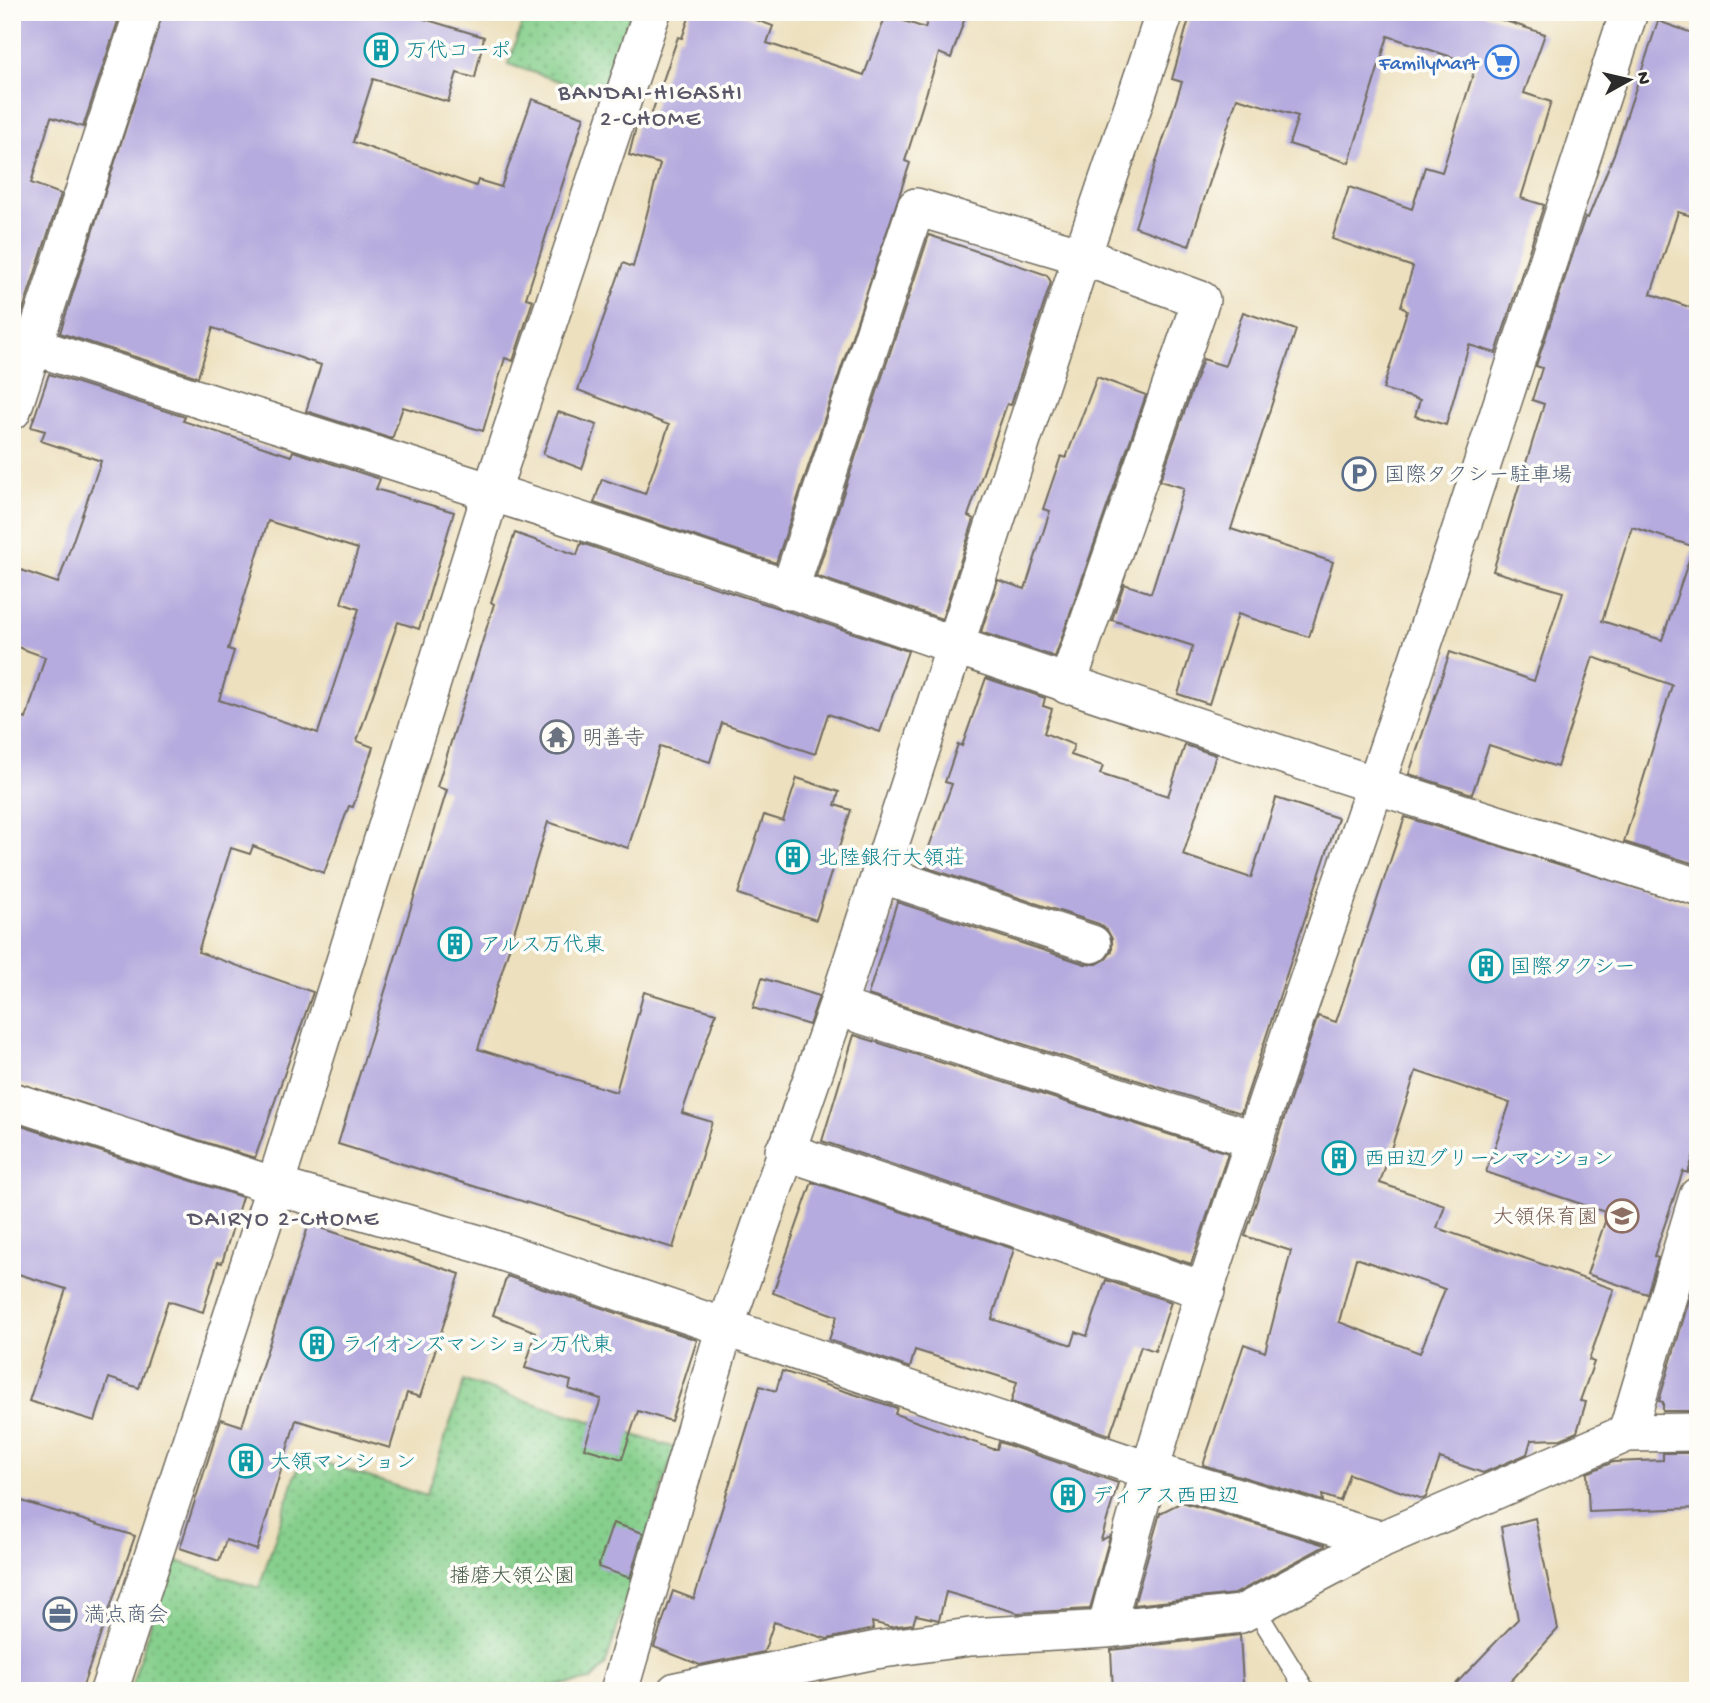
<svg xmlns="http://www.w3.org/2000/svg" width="1710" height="1703" font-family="'Gochi Hand','Klee One',sans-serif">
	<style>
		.grass { fill: url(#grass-dots); stroke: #587d5c; stroke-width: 2 }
		.building { fill: #b5abde; fill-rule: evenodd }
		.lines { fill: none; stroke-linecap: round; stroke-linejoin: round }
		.lane-casing { stroke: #6f6a5e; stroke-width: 21 }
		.street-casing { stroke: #6f6a5e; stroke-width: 40 }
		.lane { stroke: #fff; stroke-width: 18 }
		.street { stroke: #fff; stroke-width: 37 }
		.labels { text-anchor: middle; stroke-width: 7; stroke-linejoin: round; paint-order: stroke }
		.culture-label { font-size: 21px; fill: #0d838f; stroke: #fdfcf7; text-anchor: start }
		.shop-label { font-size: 21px; fill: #366cbe; stroke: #fdfcf7; text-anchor: end }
		.service-label { font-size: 21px; fill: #4e5e75; stroke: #fdfcf7; text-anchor: start }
		.worship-label { font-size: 21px; fill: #5b616d; stroke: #fdfcf7; text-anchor: start }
		.education-label { font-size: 21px; fill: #785e54; stroke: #fdfcf7; text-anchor: end }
		.park-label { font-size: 21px; fill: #465c48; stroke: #fdfcf7 }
		.neighbourhood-label { font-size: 23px; letter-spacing: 2px; fill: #5b586a; stroke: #fdfcf7 }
	</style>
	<defs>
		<pattern id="grass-dots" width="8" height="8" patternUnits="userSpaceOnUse" patternTransform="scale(1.75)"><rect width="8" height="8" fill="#86cf8c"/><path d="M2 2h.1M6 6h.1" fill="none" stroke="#6ea873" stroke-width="1.8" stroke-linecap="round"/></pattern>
	</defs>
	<rect width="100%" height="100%" fill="#fdfcf7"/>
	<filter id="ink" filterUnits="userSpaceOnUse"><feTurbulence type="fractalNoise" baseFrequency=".0143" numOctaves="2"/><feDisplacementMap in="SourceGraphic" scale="14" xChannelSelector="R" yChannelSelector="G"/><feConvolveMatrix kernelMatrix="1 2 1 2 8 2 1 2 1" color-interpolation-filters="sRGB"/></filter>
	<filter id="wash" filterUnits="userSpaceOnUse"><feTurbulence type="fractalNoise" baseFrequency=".00686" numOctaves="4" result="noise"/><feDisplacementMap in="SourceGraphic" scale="28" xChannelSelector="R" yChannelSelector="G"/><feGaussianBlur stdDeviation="1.57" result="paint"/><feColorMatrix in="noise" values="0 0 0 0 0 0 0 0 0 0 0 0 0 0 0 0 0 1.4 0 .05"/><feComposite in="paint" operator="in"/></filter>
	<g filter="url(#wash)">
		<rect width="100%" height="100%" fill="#ede0be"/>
		<path class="grass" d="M526 12H631L604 96 508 64Z
			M464 1381 675 1448 605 1666 591 1680 524 1691H130L171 1559 259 1588 302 1455 426 1496Z"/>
		<g id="blocks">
			<path class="building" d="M18 12H121L83 127 51 117 31 183 61 194 18 325H12V31Z
				M163 12H401L484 37 475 78 457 73 448 102 373 79 353 142 476 186 478 180 501 187 532 99 584 117 526 298 533 300 513 361 505 358 483 431 403 407 392 439 306 411 321 365 213 328 198 377 60 333Z
				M691 12H734L773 26 767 43 864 75 886 15 925 28 930 12H967L951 58 939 53 905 161 910 163 776 563 594 503 602 479 645 494 669 425 578 390 623 263 633 267 660 164 629 155 637 124 647 127 678 37 682 38Z
				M1191 12H1478L1545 34 1524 93 1551 102 1521 198 1544 205 1496 353 1469 345 1446 425 1415 416 1420 400 1383 389 1407 311 1401 306 1413 267 1332 239 1349 187 1412 209 1425 167 1442 172 1476 65 1388 36 1349 163 1289 144 1298 116 1237 98 1189 246 1135 227 1182 82 1172 79Z
				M1658 21 1698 35V218L1678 212 1651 294 1698 310V548L1632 527 1602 621 1662 640 1692 551 1698 552V865L1624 842 1672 685 1593 657 1557 767 1489 745 1472 794 1409 774 1450 652 1534 681 1563 592 1493 571 1544 404 1532 400 1542 368 1536 366 1585 217 1588 218 1614 154Z
				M929 235 1047 275 1051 282 1011 405 1007 404 968 516 974 519 942 619 816 576Z
				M1243 312 1296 330 1231 529 1333 562 1309 637 1238 614 1209 704 1178 694 1193 646 1112 620 1124 584 1151 593 1184 488 1160 481 1203 359 1225 366Z
				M49 374 185 417 183 421 291 456 293 451 380 479 376 489 454 512 419 629 398 622 357 741 373 747 353 807 349 806 324 873 253 846 250 854 231 848 198 952 313 992 255 1158 12 1081V714L26 719 45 657 12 645V567L58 583 101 461 41 441 45 431 31 427ZM268 521 358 549 341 603 359 609 318 733 219 700 234 651 228 649Z
				M1097 377 1146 395 1055 657 981 632 998 580 1025 589 1050 511 1043 509 1061 456 1066 458Z
				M558 412 597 425 582 469 543 454Z
				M515 533 577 555 581 543 908 651 880 732 828 714 815 754 722 723 710 762 660 746 628 848 548 822 478 1049 616 1092 644 992 716 1013 682 1113 712 1122 673 1248 338 1144 447 790 437 787 494 604 491 602Z
				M986 678 1045 698 1043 706 1052 709 1044 733 1074 745 1071 755 1103 766 1100 774 1168 796 1185 745 1216 755 1183 855 1251 878 1276 798 1338 818 1241 1113 868 995 897 902 1085 964H1097L1106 959 1112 951V939L1107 930 1099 924 922 866 952 784 945 782 958 744 962 746Z
				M797 778 839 792 835 805 851 810 816 920 738 894 764 815 783 821Z
				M1405 817 1698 907V1142L1688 1173 1683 1171 1654 1256 1658 1258 1647 1294 1587 1274 1608 1213 1486 1172 1510 1103 1416 1071 1380 1183 1445 1205 1437 1228 1614 1289 1589 1360 1594 1362 1580 1401 1586 1402 1577 1432 1561 1439 1531 1440 1527 1454 1483 1473 1440 1458 1426 1497 1423 1499 1349 1474 1340 1501 1322 1495 1323 1501 1203 1465 1244 1344 1265 1352 1291 1251 1245 1236 1318 1016 1336 1022ZM1356 1258 1445 1289 1420 1353 1339 1322Z
				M762 978 819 996 809 1025 753 1008Z
				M854 1035 1228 1153 1191 1264 822 1141Z
				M12 1123 242 1197 222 1263 218 1262 203 1312 168 1301 139 1388 109 1378 95 1421 29 1401 66 1289 12 1272Z
				M812 1182 1014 1249 992 1319 1072 1345 1076 1332 1087 1336 1106 1280 1171 1302 1155 1351 1141 1346 1110 1435 1011 1402 1017 1382 915 1350 910 1368 829 1340 837 1316 773 1293Z
				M309 1224 460 1274 420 1397 407 1393 390 1448 296 1420 257 1550 226 1540 219 1561 180 1548 221 1419 242 1426Z
				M1698 1270V1411H1663V1402L1659 1401Z
				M507 1276 697 1340 671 1421 638 1411 622 1459 584 1448 601 1399 569 1389 571 1381 525 1368 536 1332 493 1315Z
				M782 1371 897 1408 895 1414 993 1449H997L999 1442 1118 1483 1101 1540 1110 1536 1090 1609 1018 1613 946 1592 939 1620 916 1615 913 1624 890 1627 872 1622 873 1629 827 1639 774 1622 764 1652 700 1665 654 1647 673 1591 694 1599 760 1386 776 1391Z
				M1663 1453H1698V1508L1589 1512 1587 1473 1613 1462 1663 1460Z
				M12 1498 135 1536 81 1691H12Z
				M1182 1502 1325 1545V1546L1235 1594 1134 1605 1160 1513Z
				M1535 1518 1558 1629 1502 1691H1449L1518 1619 1501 1527Z
				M613 1523 643 1533 630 1578 598 1567Z
				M1240 1635 1243 1684 1113 1691 1111 1650Z"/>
		</g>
	</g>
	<g filter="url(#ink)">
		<use href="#blocks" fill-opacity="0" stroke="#6f6a5e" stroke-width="2"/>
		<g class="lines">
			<defs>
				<path id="lane" d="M1255 1608 1306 1691"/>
				<path id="street" d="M12 346 35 347C341 445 650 540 954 645 1201 729 1448 810 1698 887
					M12 411 143 12
					M789 591 916 207 1082 256 1201 300 1067 685
					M880 874 1092 944
					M837 1007 1252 1139
					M12 1101 275 1186 479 1244 1147 1470 1381 1540
					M784 1151 1206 1291
					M1627 1433 1698 1196
					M1106 1629C1180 1345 1278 1069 1373 792 1462 533 1544 272 1629 12
					M109 1691 275 1186 491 493 652 12
					M619 1691 725 1327 837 1007 1082 256 1165 12
					M676 1691 876 1650 970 1637 1106 1629 1241 1614 1381 1540 1627 1433 1698 1432"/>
			</defs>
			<use href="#lane" class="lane-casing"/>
			<use href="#street" class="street-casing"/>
			<use href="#lane" class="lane"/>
			<use href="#street" class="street"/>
		</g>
	</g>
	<defs>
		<symbol id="building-ring" viewBox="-11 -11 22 22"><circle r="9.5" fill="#fdfcf7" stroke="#0f9aa8" stroke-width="1.5"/><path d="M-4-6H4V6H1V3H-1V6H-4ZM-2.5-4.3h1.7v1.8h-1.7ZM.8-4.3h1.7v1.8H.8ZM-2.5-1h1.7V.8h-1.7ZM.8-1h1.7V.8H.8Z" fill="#0f9aa8"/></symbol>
		<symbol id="supermarket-ring" viewBox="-11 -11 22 22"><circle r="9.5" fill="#fdfcf7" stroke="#3f7fe0" stroke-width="1.5"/><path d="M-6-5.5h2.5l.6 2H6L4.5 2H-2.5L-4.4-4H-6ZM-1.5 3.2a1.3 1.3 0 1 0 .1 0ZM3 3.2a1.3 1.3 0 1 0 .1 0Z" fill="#3f7fe0"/></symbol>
		<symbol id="parking-ring" viewBox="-11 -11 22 22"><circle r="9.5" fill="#fdfcf7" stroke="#5c6f8a" stroke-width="1.5"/><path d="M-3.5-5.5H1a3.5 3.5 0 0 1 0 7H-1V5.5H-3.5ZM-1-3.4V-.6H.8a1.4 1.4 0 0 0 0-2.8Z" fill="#5c6f8a"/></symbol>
		<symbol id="temple-ring" viewBox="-11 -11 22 22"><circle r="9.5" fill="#fdfcf7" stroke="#6b7280" stroke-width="1.5"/><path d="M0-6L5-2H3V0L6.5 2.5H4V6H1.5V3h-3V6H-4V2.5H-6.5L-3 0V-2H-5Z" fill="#6b7280"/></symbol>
		<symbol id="school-ring" viewBox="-11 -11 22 22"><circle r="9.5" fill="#fdfcf7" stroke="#8d6e63" stroke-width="1.5"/><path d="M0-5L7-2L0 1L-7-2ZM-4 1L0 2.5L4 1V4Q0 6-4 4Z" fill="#8d6e63"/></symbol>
		<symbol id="office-ring" viewBox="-11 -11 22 22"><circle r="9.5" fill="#fdfcf7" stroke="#5c6f8a" stroke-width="1.5"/><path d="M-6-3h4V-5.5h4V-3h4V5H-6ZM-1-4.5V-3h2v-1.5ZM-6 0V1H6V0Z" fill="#5c6f8a"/></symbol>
	</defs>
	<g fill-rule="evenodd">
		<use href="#building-ring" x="362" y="31" width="38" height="38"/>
		<use href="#supermarket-ring" x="1483" y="43" width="38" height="38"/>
		<use href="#parking-ring" x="1340" y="455" width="38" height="38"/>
		<use href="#temple-ring" x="538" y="718" width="38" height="38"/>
		<use href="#building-ring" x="774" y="838" width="38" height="38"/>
		<use href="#building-ring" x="436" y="925" width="38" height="38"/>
		<use href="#building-ring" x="1467" y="947" width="38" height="38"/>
		<use href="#building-ring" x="1320" y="1139" width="38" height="38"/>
		<use href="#school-ring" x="1603" y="1197" width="38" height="38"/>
		<use href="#building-ring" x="298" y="1325" width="38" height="38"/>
		<use href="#building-ring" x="227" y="1442" width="38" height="38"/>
		<use href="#building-ring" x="1049" y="1476" width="38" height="38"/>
		<use href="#office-ring" x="41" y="1595" width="38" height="38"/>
	</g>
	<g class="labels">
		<g class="culture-label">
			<text x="406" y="57">万代コーポ</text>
			<text x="818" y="864">北陸銀行大領荘</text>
			<text x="480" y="951">アルス万代東</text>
			<text x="1510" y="973">国際タクシー</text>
			<text x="1364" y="1165">西田辺グリーンマンション</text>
			<text x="342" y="1351">ライオンズマンション万代東</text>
			<text x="270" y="1468">大領マンション</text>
			<text x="1092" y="1502">ディアス西田辺</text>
		</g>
		<g class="shop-label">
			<text x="1478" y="69">FamilyMart</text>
		</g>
		<g class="service-label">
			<text x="1384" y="481">国際タクシー駐車場</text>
			<text x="84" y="1621">満点商会</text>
		</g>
		<g class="worship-label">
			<text x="582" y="744">明善寺</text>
		</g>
		<g class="education-label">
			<text x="1598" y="1223">大領保育園</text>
		</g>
		<g class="park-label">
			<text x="512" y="1582">播磨大領公園</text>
		</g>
		<g class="neighbourhood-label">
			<text x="651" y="99">BANDAI-HIGASHI<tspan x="651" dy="26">2-CHOME</tspan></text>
			<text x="284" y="1225">DAIRYO 2-CHOME</text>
		</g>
	</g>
	<rect width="1710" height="1703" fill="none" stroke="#fdfcf7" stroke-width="42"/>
	<g transform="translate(1629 80) rotate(82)" stroke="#fdfcf7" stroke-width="5" paint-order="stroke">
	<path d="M0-5L12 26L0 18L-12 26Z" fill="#2b2b2b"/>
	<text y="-10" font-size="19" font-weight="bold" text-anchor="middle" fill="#2b2b2b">N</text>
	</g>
</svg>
